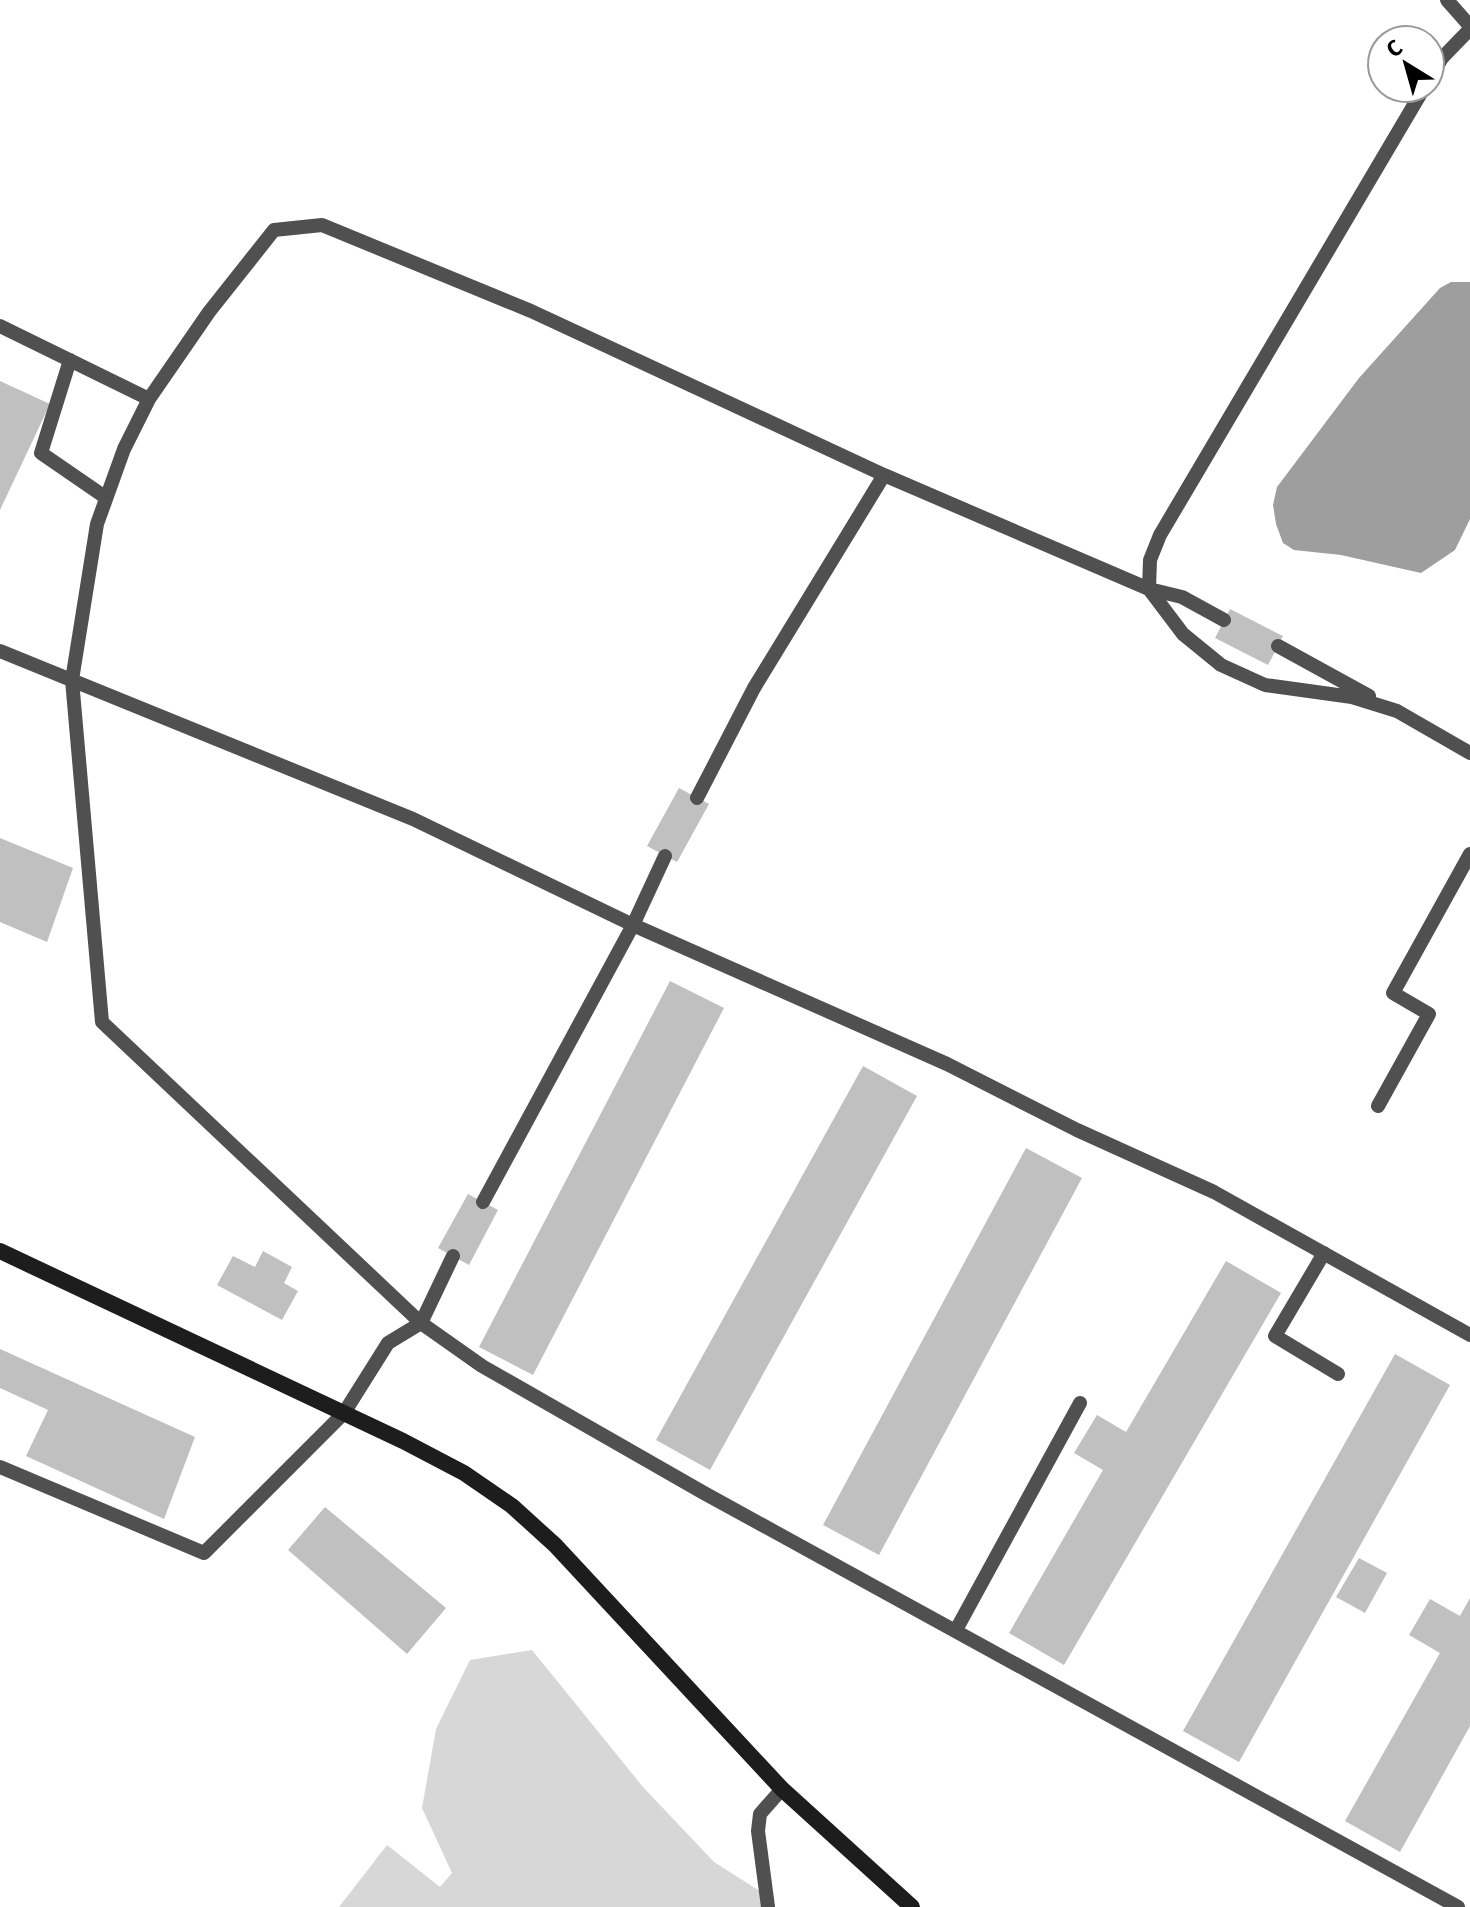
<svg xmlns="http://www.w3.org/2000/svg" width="1470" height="1907" font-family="'Fira Sans',sans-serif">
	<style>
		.green { fill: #d7d7d7 }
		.water { fill: #9e9e9e }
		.building { fill: #c0c0c0 }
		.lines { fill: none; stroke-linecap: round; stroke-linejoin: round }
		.lane { stroke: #505050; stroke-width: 14 }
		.secondary { stroke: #1d1d1d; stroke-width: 16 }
	</style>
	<rect width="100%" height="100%" fill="#fff"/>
	<path class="green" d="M532 1650 643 1787 714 1862 766 1895 764 1907H339L387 1845 440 1887 452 1873 422 1808 436 1729 470 1660Z"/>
	<path class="water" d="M1451 282H1470V519L1455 550 1421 573 1341 555 1294 550 1283 543 1276 524 1273 505 1277 487 1359 378 1440 288Z"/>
	<path class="building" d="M0 381 50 404 0 510Z
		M1230 609 1283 636 1268 665 1215 638Z
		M679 788 709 804 677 862 647 846Z
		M0 838 73 868 47 942 0 922Z
		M670 981 724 1008 533 1375 479 1347Z
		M863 1066 917 1096 710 1470 656 1440Z
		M1026 1148 1082 1178 879 1555 823 1525Z
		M468 1194 498 1210 469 1265 438 1248Z
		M263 1251 292 1267 284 1283 298 1291 282 1320 217 1285 233 1256 255 1267Z
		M1226 1261 1281 1293 1064 1665 1009 1633 1103 1470 1074 1453 1097 1415 1126 1432Z
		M0 1349 195 1437 164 1519 26 1456 48 1410 0 1388Z
		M1395 1354 1450 1385 1239 1762 1183 1731Z
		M325 1507 446 1608 407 1654 288 1550Z
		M1359 1558 1387 1573 1365 1613 1336 1597Z
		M1470 1598V1726L1400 1852 1345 1821 1440 1653 1409 1635 1430 1599 1460 1616Z"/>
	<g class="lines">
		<path class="lane" d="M1447 0 1470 26
			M1430 78 1442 58 1470 29
			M0 326 149 399
			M70 360 41 453 105 497
			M1224 620 1182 597 1149 589 1150 560 1160 535 1424 88
			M1278 646 1369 696
			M0 651 413 819 633 925 947 1064 1077 1130 1214 1192 1470 1335
			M697 798 754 688 884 475
			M1378 1106 1429 1014 1393 993 1470 854
			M483 1202 633 925 665 856
			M1324 1253 1275 1336 1338 1374
			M0 1467 204 1553 344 1413 388 1343 421 1323 453 1256
			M956 1630 1080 1403
			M768 1907 758 1831 760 1814 782 1789
			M1458 1907 704 1493 482 1366 421 1323 102 1022 72 680 97 524 124 449 149 399 209 312 274 230 322 225 531 311 884 475 1149 589 1183 634 1221 665 1265 685 1352 697 1397 711 1470 753"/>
		<path class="secondary" d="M0 1251 403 1441 464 1473 512 1506 555 1545 782 1789 912 1907"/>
	</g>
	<g transform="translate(1406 64) rotate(323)"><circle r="38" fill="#ffffff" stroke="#999999" stroke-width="2"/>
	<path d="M0-6L14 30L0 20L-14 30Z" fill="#000000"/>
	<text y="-12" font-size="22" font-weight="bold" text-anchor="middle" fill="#000000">С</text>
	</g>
</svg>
